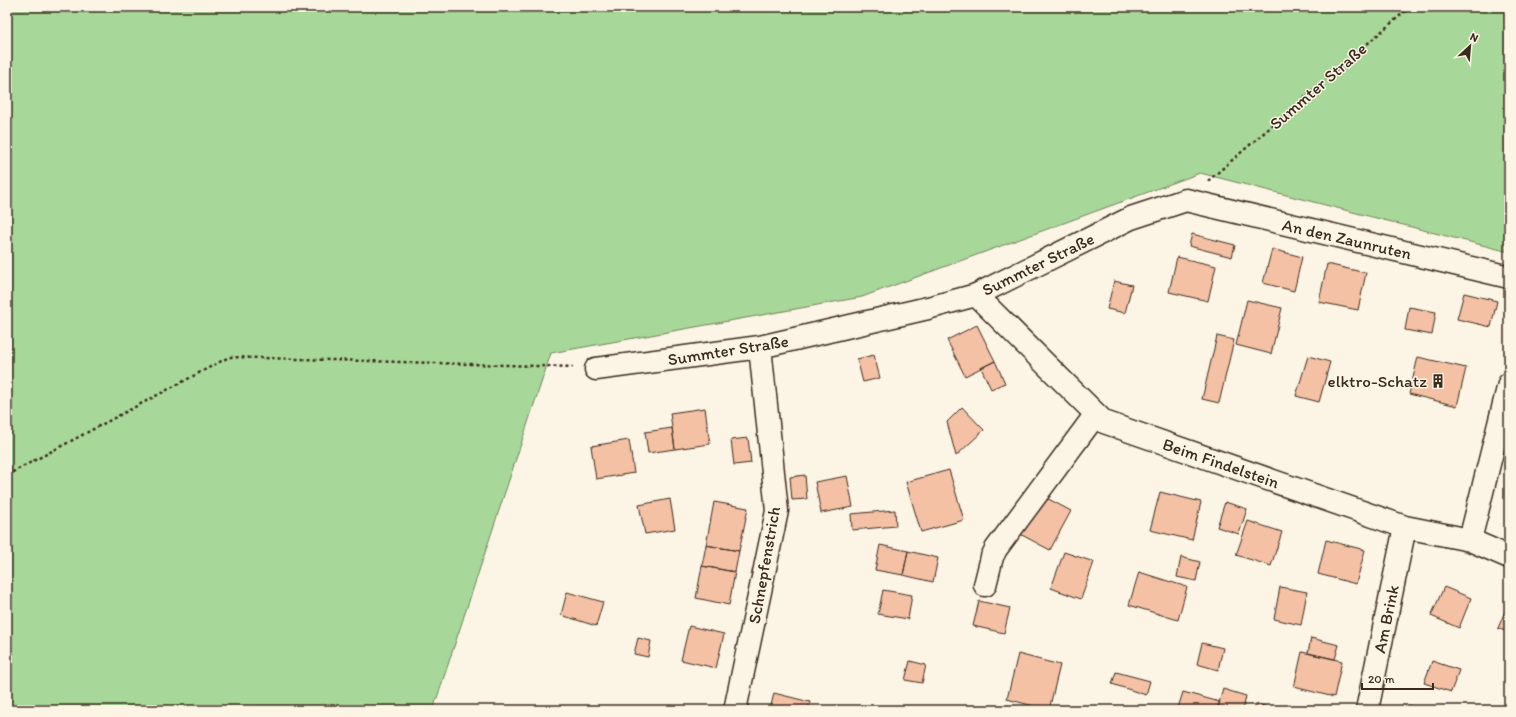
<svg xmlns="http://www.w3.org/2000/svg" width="1516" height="717" font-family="Itim,sans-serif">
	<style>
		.green { fill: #a8d899; stroke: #72815c }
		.building { fill: #f4c1a5; stroke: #3b2a1e }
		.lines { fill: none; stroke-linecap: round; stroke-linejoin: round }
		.minor-casing { stroke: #3b2a1e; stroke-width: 25 }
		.path { stroke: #3b2a1e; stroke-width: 2.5; stroke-dasharray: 3 3; stroke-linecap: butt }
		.minor { stroke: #fcf5e5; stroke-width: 22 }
		.labels { text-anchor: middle; stroke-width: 3; stroke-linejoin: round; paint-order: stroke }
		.street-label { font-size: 17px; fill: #3b2a1e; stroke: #fcf5e5 }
		.poi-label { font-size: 17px; fill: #3b2a1e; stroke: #fcf5e5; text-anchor: end }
	</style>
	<rect width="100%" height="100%" fill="#fcf5e5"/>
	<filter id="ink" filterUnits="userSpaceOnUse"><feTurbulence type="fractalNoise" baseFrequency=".025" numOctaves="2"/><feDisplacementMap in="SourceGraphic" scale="8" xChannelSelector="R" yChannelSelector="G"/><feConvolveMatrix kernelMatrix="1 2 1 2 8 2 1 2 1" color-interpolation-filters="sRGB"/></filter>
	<g filter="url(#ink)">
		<path class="green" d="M7 7H1509V252L1200 173 862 297 551 353 433 710H7Z"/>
		<path class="building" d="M1192 234 1235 245 1232 257 1189 246Z
			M1272 249 1302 257 1294 291 1263 283Z
			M1177 257 1216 266 1208 301 1169 292Z
			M1327 264 1366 273 1358 310 1319 302Z
			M1114 281 1132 285 1125 313 1107 309Z
			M1464 293 1497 301 1491 327 1457 319Z
			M1247 300 1282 308 1271 354 1236 345Z
			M1409 307 1436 312 1432 335 1405 330Z
			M977 325 995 361 965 376 947 340Z
			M1217 336 1234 340 1219 403 1202 399Z
			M874 355 880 378 863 382 857 359Z
			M1308 356 1330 362 1319 402 1296 396Z
			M1418 357 1466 368 1457 406 1409 394Z
			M995 361 1005 383 991 389 981 368Z
			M962 407 984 430 956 456 947 422Z
			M705 408 710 444 675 449 670 413Z
			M672 428 675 449 648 453 645 432Z
			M748 438 751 463 734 465 731 440Z
			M629 440 634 473 596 479 591 446Z
			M949 470 964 520 921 532 906 482Z
			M805 475 807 499 792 500 790 477Z
			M847 476 853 507 821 513 815 482Z
			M1160 492 1201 502 1192 540 1150 530Z
			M1041 495 1071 511 1050 550 1020 534Z
			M670 499 675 529 645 534 639 505Z
			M714 502 748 508 739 551 706 545Z
			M1225 502 1247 509 1239 534 1217 527Z
			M895 510 896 526 852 530 851 514Z
			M1248 521 1282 532 1271 566 1236 555Z
			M1326 540 1365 550 1356 584 1318 574Z
			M706 545 739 551 735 572 702 566Z
			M880 545 908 551 903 575 875 570Z
			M908 551 938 558 933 582 903 575Z
			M1064 552 1094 562 1081 599 1051 588Z
			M1181 557 1200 562 1196 581 1177 577Z
			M702 566 735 572 729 605 696 598Z
			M1139 572 1187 587 1178 620 1129 605Z
			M1280 587 1307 592 1301 625 1274 619Z
			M1444 587 1471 598 1459 628 1431 616Z
			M883 590 912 595 908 619 878 614Z
			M567 592 603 602 596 626 561 615Z
			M979 601 1010 608 1004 633 973 626Z
			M1509 602V633L1498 628Z
			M689 626 724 634 716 668 681 660Z
			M638 638 651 641 648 657 634 654Z
			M1311 638 1339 645 1335 659 1308 653Z
			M1202 643 1223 648 1218 670 1197 664Z
			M1302 652 1342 661 1334 697 1294 687Z
			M1018 654 1060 665 1049 710 1007 699Z
			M910 661 926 665 922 683 905 680Z
			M1432 661 1459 670 1451 692 1424 683Z
			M1116 672 1150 681 1146 695 1112 684Z
			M1223 689 1246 696 1243 710H1217Z
			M1183 692 1220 702 1217 710H1185L1178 708Z
			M774 693 810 702 808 710H770Z
			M1257 704 1278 710H1255Z
			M1409 705 1422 710H1407Z"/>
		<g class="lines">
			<defs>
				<path id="minor" d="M976 295 1104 422 1405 527 1470 540 1509 557
					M596 369 760 347 928 308 976 295 1131 218 1186 200 1509 277
					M1470 540 1509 384
					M985 585 992 557 996 549 1096 414
					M735 710 777 511 760 347
					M1367 710 1405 527"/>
			</defs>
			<use href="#minor" class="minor-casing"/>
			<path class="path" d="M1208 181 1410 7
				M7 475 229 357 573 367"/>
			<use href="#minor" class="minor"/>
		</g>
	</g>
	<defs>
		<symbol id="building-bare" viewBox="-9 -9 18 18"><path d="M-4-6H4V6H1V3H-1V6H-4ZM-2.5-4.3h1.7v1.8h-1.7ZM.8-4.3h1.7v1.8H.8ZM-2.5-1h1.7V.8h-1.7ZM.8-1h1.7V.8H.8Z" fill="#3b2a1e" stroke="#fcf5e5" stroke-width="2.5" paint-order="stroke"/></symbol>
	</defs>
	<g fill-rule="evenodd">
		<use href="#building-bare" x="1428" y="371" width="20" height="20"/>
	</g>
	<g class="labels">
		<g class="street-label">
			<text transform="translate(1318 86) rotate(-41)" y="6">Summter Straße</text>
			<text transform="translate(1347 239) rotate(13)" y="6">An den Zaunruten</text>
			<text transform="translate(1038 264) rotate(-26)" y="6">Summter Straße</text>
			<text transform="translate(728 350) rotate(-9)" y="6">Summter Straße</text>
			<text transform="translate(1221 463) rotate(19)" y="6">Beim Findelstein</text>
			<text transform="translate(764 565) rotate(-80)" y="6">Schnepfenstrich</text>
			<text transform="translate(1386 619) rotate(-78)" y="6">Am Brink</text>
		</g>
		<g class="poi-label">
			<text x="1427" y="387">elktro-Schatz</text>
		</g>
	</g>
	<rect width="1516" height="717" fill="none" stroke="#fcf5e5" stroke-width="24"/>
	<rect x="12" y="12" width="1492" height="693" fill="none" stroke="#3b2a1e" stroke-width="1.5" filter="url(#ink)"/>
	<g transform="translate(1470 46) rotate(26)" stroke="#fcf5e5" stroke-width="3" paint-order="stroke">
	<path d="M0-3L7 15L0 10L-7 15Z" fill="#3b2a1e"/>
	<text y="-6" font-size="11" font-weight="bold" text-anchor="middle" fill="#3b2a1e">N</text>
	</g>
	<path d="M1362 683v6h71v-6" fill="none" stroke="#3b2a1e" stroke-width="2"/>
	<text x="1368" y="683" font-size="12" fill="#3b2a1e" stroke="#fcf5e5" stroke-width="3" paint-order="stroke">20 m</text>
</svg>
